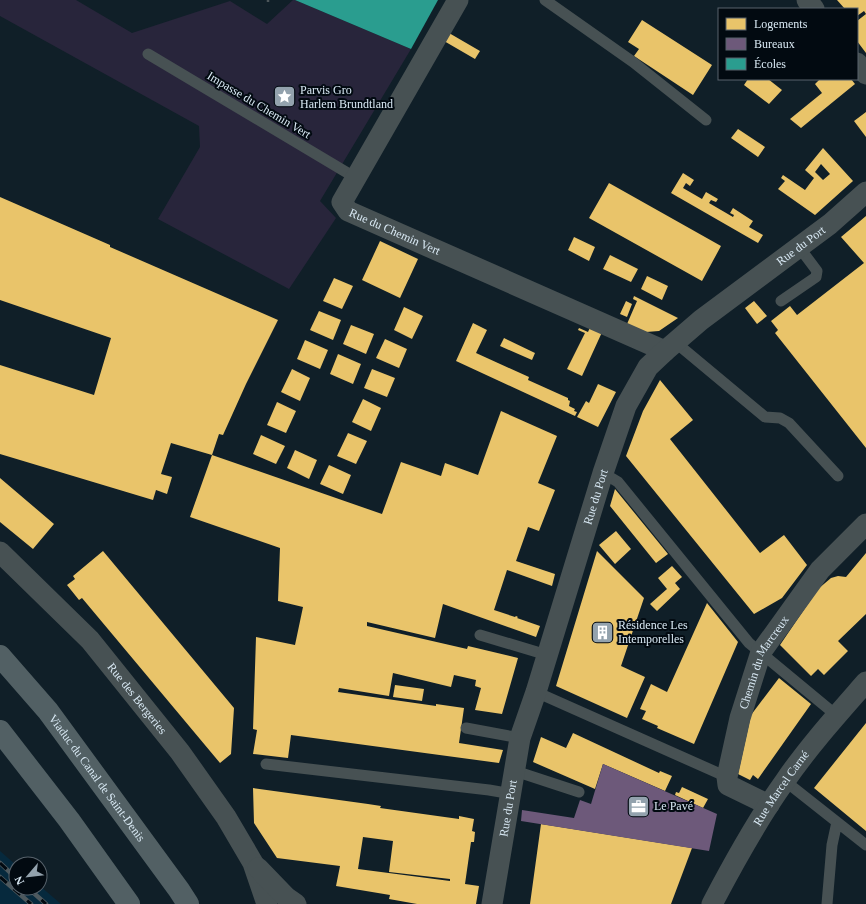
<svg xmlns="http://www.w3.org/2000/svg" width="866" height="904" font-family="Georgia,serif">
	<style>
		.built { fill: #06293d }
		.green { fill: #28253b }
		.homes { fill: #e9c46a; fill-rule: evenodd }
		.offices { fill: #6d597a }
		.schools { fill: #2a9d8f }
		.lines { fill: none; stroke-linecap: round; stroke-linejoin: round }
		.path { stroke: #4c565a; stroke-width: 2.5; stroke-dasharray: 4 2; stroke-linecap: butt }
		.service { stroke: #475153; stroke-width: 11 }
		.minor { stroke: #475153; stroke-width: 21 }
		.motorway { stroke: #526064; stroke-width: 22 }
		.rail-casing { stroke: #4e595e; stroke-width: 4.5 }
		.rail { stroke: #020a11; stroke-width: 3; stroke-dasharray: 9; stroke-linecap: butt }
		.labels { text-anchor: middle; stroke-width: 4; stroke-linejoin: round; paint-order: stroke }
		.poi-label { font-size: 12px; fill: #d9e9f4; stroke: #020a11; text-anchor: start }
		.street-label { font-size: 12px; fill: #d9e9f4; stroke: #020a11 }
	</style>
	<rect width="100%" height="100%" fill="#101f28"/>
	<path class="built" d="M0 851 16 865V888H40V886L61 904H0Z"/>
	<path class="green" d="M0 0H76L132 33 230 1 267 24 293 0H295L411 49 320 201 336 218 289 289 158 219 200 147 199 126 0 16Z"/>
	<path class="homes" d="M837 0H866V53L857 41V21L866 14 864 11 857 16V9H845Z
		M642 20 712 65 693 95 634 56 639 49 628 42Z
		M449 33 480 51 475 59 444 41Z
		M748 79H768L782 90 769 104 744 85Z
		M820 79H851L855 84 801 128 790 119 822 93 815 84Z
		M866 112V137L854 121Z
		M738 129 765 147 758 157 731 138Z
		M823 148 853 181 815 215 778 189 785 181 781 178 783 175 805 190 814 178 805 170ZM821 164 830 174 823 180 815 172Z
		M683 173 694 180 690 186 686 183 683 188 702 199 706 192 718 199 716 202 711 200 709 203 733 217 734 215 730 213 733 208 753 221 749 227 763 235 758 243 671 193Z
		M609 183 721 246 702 281 589 218Z
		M0 197 110 245V247L278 320 246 384 223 435 219 434 212 455 171 443 161 474 172 477 167 494 156 490 153 500 0 454V365L94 395 111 338 0 300Z
		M866 216V448L775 333 778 330 771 321 790 306 797 315 864 263 841 237Z
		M574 237 595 247 589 261 568 250Z
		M380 241 418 259 400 298 362 280Z
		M610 255 638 269 631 282 603 269Z
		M647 276 668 286 662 300 641 289Z
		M334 278 353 286 342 309 323 301Z
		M634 296 678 318 659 331 646 332 627 324 637 301 633 299Z
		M626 301 632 304 627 317 620 314Z
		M754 301 767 316 757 324 745 308Z
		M404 307 423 316 412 339 394 330Z
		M319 311 341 320 333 340 310 330Z
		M473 323 487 330 476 353 529 377 528 380 568 398V400L570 401 569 406 575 409 574 411 577 412 575 416 456 361Z
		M351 325 374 334 366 354 343 344Z
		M591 325 603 330 582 376 567 369 585 333 578 330 579 328 588 332Z
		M504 338 535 353 532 360 500 346Z
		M385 339 407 349 399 368 376 358Z
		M305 340 328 350 320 369 297 359Z
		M338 354 361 364 353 384 330 374Z
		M292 369 310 378 300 401 281 392Z
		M372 369 395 378 387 397 364 388Z
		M660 380 693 420 670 439 760 553 784 535 807 565 782 598 754 614 626 456 643 411Z
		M598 384 616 392 598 427 577 417 586 401 589 403Z
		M363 399 381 408 371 431 352 422Z
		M277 402 296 411 286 433 267 425Z
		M501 411 557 436 538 483 555 490 539 531 528 527 516 561 555 574 552 586 507 570 494 610 515 617 516 616 518 617 517 618 540 626 536 637 443 604 435 638 367 622V626L467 649 468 646 518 658 502 714 475 710 481 688 475 686 476 680 454 675 451 687 393 673 389 696 339 688 338 692 436 706V704L464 708 459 743 503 750 499 763 291 735 288 758 253 754 257 730 253 729 256 637 295 645 303 607 278 601 280 548 190 517 212 455 382 514 401 462 441 476 445 463 478 475Z
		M348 433 367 441 356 464 337 456Z
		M261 435 285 446 276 464 253 454Z
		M295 450 317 460 309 479 287 468Z
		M329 465 351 475 343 494 320 484Z
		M0 478 54 524 33 549 0 522Z
		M615 489 668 554 656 563 610 506Z
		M616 531 631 549 615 564 599 545Z
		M103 551 234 708 231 754 220 763 82 598 79 600 67 585 75 579 73 576Z
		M597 551 644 598 621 666 645 677 627 718 556 686Z
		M866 553V614L838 641 848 651 824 675 818 669 811 676 780 645 818 589 831 578 838 576 846 577Z
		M672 566 682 577 675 583 680 589 657 611 650 604 667 589 658 578Z
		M707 603 738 642 694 744 657 728 658 726 642 719 646 711 640 709 651 684 667 692Z
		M779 678 811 704 758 779 753 775 750 780 738 774 751 715Z
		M395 685 424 689 422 701 393 697Z
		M866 723V831L814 788Z
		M573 733 659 773 660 771 672 776 665 791 603 764 595 789 533 762 541 737 566 748Z
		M682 787 708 799 703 808 675 795 676 792 679 793Z
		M253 788 368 804 381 806 380 808 459 819V816L474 819 472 831 475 832 474 842H471L465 884 479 886 476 904H417L389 899 390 895 336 886 340 866 277 858 254 823ZM363 837 393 841 389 872 450 879V881L358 869Z
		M541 824 692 848 671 904H530Z"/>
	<path class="offices" d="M603 764 717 814 709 851 521 821 522 810 574 818 580 800 591 804Z"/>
	<path class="schools" d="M295 0H438L411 49Z"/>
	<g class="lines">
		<path class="path" d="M268 0V2"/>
		<path class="service" d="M545 0 633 62 706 120
			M148 54 356 178
			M781 301 816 277 817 271 799 247
			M675 342 765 417 780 418 789 423 838 476
			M603 473 618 482 749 643 836 715
			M480 635 547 655
			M536 692 727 777
			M466 728 520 738
			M266 764 489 790 512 794
			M515 771 579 792
			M785 781 866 845
			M827 904 832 845 837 822"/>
		<g class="minor">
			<path id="s1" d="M458 0 342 202 348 211 665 351"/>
			<path d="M807 0 814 9"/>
			<path d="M857 63 866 74"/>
			<path id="s2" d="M0 552 90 640 180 752 226 817 253 863 267 904"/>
			<path id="s3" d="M769 805 728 785 727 777 740 718 761 652 820 570 866 524"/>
			<path d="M258 868 286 897 296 904"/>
			<path id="s4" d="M492 904 520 738 536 692 603 473 626 406 648 367 665 351 701 320 830 224 866 192"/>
			<path id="s5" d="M712 904C734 862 757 820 785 781 809 746 838 714 866 682"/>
		</g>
		<g class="motorway">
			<path id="s6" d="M0 656 48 711 179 890 188 904"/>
			<path d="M0 731 69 820 129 904"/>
		</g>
		<defs>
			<path id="rail" d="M0 863 16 878
				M0 877 31 904
				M28 888 46 904"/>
		</defs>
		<use href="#rail" class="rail-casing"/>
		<use href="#rail" class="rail"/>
	</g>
	<defs>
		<symbol id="sight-square" viewBox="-11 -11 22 22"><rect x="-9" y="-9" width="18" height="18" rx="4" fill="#93a2ad" stroke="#020a11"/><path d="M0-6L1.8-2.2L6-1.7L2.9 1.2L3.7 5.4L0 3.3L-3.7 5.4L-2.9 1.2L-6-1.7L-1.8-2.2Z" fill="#fff"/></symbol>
		<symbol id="building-square" viewBox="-11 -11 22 22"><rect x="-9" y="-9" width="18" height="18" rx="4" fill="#93a2ad" stroke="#020a11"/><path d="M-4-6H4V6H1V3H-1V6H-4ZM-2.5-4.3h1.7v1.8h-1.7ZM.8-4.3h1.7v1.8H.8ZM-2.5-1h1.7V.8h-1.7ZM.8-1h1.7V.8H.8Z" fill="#fff"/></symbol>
		<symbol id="office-square" viewBox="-11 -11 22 22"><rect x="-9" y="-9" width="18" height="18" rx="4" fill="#93a2ad" stroke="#020a11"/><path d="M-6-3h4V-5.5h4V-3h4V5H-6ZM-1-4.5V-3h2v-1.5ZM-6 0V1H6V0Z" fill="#fff"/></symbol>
	</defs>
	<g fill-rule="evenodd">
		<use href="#sight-square" x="272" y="84" width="25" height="25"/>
		<use href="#building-square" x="590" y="620" width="25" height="25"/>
		<use href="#office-square" x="626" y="794" width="25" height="25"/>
	</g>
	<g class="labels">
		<g class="poi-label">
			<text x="300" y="94">Parvis Gro<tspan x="300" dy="14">Harlem Brundtland</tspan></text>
			<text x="618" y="629">Résidence Les<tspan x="618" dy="14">Intemporelles</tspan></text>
			<text x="654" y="810">Le Pavé</text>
		</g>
		<g class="street-label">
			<text transform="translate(259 105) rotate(31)" y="4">Impasse du Chemin Vert</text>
			<text dy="4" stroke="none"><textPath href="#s1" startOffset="295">Rue du Chemin Vert</textPath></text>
			<text dy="4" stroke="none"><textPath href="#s4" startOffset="757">Rue du Port</textPath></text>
			<text dy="4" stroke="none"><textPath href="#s4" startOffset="421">Rue du Port</textPath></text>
			<text dy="4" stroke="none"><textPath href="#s3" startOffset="175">Chemin du Marcreux</textPath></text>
			<text dy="4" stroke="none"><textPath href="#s2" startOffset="201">Rue des Bergeries</textPath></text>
			<text dy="4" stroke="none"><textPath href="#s6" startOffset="156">Viaduc du Canal de Saint-Denis</textPath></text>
			<text dy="4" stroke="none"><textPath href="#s5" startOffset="135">Rue Marcel Carné</textPath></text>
			<text dy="4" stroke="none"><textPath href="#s4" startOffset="97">Rue du Port</textPath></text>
		</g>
	</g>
	<rect x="718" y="8" width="140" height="72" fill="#020a11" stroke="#58636c"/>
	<rect x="726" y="18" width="20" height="12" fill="#e9c46a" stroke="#58636c"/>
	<text x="754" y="28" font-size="12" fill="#d9e9f4">Logements</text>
	<rect x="726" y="38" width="20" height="12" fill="#6d597a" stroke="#58636c"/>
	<text x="754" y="48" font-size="12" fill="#d9e9f4">Bureaux</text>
	<rect x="726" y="58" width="20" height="12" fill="#2a9d8f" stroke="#58636c"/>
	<text x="754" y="68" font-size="12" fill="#d9e9f4">Écoles</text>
	<g transform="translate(28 876) rotate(242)"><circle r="19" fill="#020a11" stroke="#58636c"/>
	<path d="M0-3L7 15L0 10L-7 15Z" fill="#93a2ad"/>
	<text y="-6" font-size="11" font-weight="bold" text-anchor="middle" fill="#d9e9f4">N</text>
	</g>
</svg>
